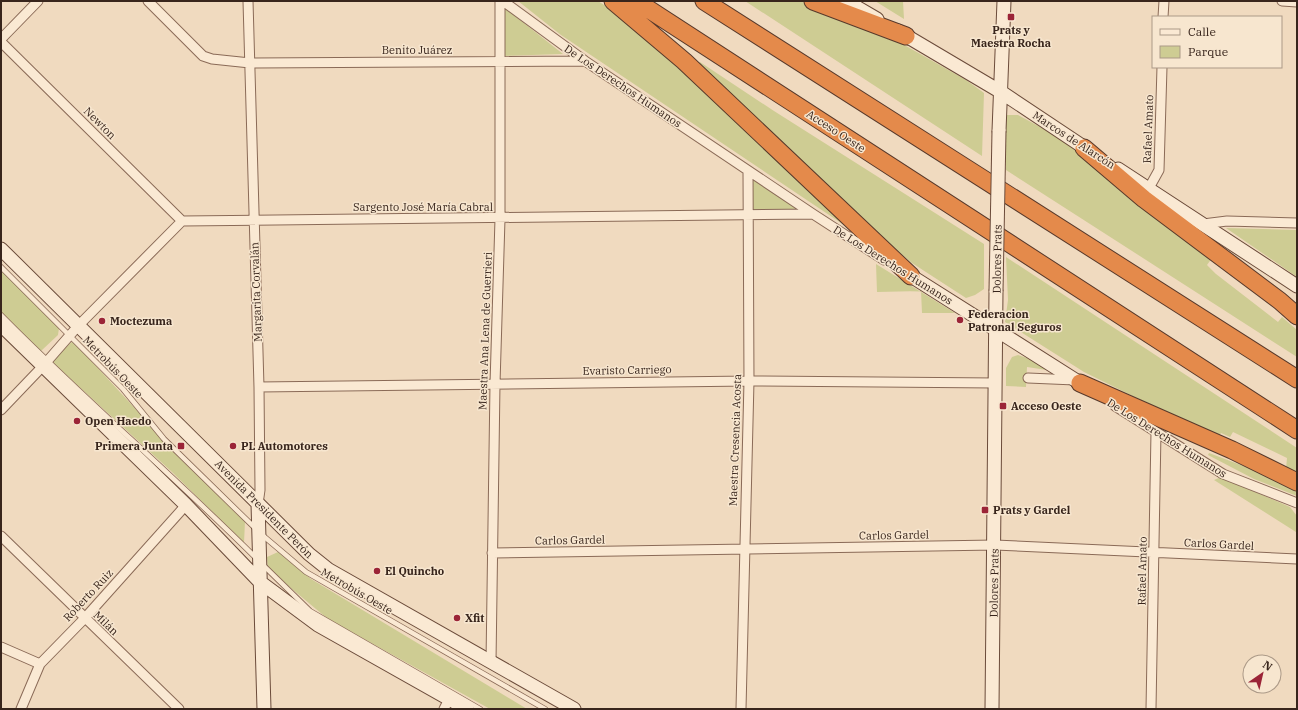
<svg xmlns="http://www.w3.org/2000/svg" width="1298" height="710" font-family="'IBM Plex Serif',serif">
	<style>
		.green { fill: #cecc93 }
		.lines { fill: none; stroke-linecap: round; stroke-linejoin: round }
		.lane-casing { stroke: #8a6a57; stroke-width: 6 }
		.street-casing { stroke: #8a6a57; stroke-width: 11 }
		.secondary-casing { stroke: #6b4b3a; stroke-width: 15 }
		.highway-casing { stroke: #57392b; stroke-width: 19 }
		.lane { stroke: #fae9d3; stroke-width: 4.5 }
		.street { stroke: #fae9d3; stroke-width: 9 }
		.secondary { stroke: #fae9d3; stroke-width: 13 }
		.highway { stroke: #e48a4b; stroke-width: 17 }
		.secondary-bridge-casing { stroke: #6b4b3a; stroke-width: 15; stroke-linecap: butt }
		.secondary-bridge { stroke: #fae9d3; stroke-width: 13 }
		.poi-dot { fill: #9b2437; stroke: #f7e6cf; stroke-width: 1.5 }
		.labels { text-anchor: middle; stroke-width: 3; stroke-linejoin: round; paint-order: stroke }
		.poi-label { font-size: 11px; font-weight: bold; fill: #38251c; stroke: #f7e6cf; text-anchor: start }
		.street-label { font-size: 11px; fill: #38251c; stroke: #f7e6cf }
	</style>
	<rect width="100%" height="100%" fill="#f0dabf"/>
	<path class="green" d="M518 1H598L622 17 661 48 862 237 561 35Z
		M745 1H800L892 38 966 80 984 93 982 156Z
		M875 1H903L904 19Z
		M501 5 563 54 503 56Z
		M700 62 774 111 984 244V289L975 295 966 298 912 263 834 198 698 64Z
		M1005 115H1018L1053 134 1096 165 1212 258 1207 265 1216 274 1278 322 1282 317 1297 330V357L1006 170Z
		M751 177 800 210 752 211Z
		M1226 228 1297 230V277Z
		M1006 257 1297 448V475L1286 469 1287 458 1233 432 1230 437 1221 433 1218 438 1084 372 1005 322 1008 300Z
		M876 264 955 313H922L921 291 877 292Z
		M1 270 59 328 58 335 41 351 1 312Z
		M73 341 142 416 245 521 244 543 172 472 51 361Z
		M1018 355 1033 360 1047 370 1027 367 1026 387 1006 386V368L1012 357Z
		M1209 453 1297 486V496L1254 479 1208 455Z
		M1221 477 1290 507 1297 516 1296 532 1214 480Z
		M278 552 311 579 527 709H490L328 619 268 569 267 557Z"/>
	<g class="lines">
		<defs>
			<path id="lane" d="M1 267 123 389 164 439 256 529
				M1 315C84 399 174 476 257 559
				M261 534 306 572 545 709
				M263 565 310 611 480 709"/>
			<path id="street" d="M148 1 203 56 212 59 250 63 585 61
				M248 1 259 387 260 490 258 504
				M503 1 585 61 813 214 884 260
				M1282 1 1297 2
				M1163 17 1164 1
				M1 39 38 1
				M1 42 182 221
				M1149 188 1159 170 1162 67
				M1203 224 1227 221 1297 223
				M1028 378 1075 380
				M259 387 749 381 995 383
				M1115 406 1223 474 1297 503
				M1 410 43 366 78 326 182 221 813 214
				M1 536 179 709
				M492 553 995 545 1297 559
				M1 647 40 664
				M491 662 495 384 500 219V1
				M21 709 40 664 84 619 186 505
				M444 709 449 699
				M741 709 749 381 748 171
				M1151 709 1156 432"/>
			<path id="secondary" d="M846 1 877 19
				M898 31 1001 92 1091 152
				M999 131 1004 1
				M1118 169 1297 286
				M1 249 309 554 329 570 574 709
				M911 276 1080 383
				M1 325 186 505 260 582 318 625 467 709
				M258 504 264 709
				M992 709 996 291"/>
			<path id="highway" d="M613 1 684 61 911 276
				M636 1 1297 430
				M704 1 1297 379
				M813 1 906 36
				M1084 148 1144 199 1280 301 1297 316
				M1080 383 1232 450 1297 482"/>
		</defs>
		<use href="#lane" class="lane-casing"/>
		<use href="#street" class="street-casing"/>
		<use href="#secondary" class="secondary-casing"/>
		<use href="#highway" class="highway-casing"/>
		<use href="#lane" class="lane"/>
		<use href="#street" class="street"/>
		<use href="#secondary" class="secondary"/>
		<use href="#highway" class="highway"/>
		<defs>
			<path id="secondary-bridge" d="M996 291 999 131"/>
		</defs>
		<use href="#secondary-bridge" class="secondary-bridge-casing"/>
		<use href="#secondary-bridge" class="secondary-bridge"/>
	</g>
	<g class="poi-dot">
		<rect x="1007" y="13" width="8" height="8" rx="2"/>
		<circle cx="960" cy="320" r="4"/>
		<circle cx="102" cy="321" r="4"/>
		<rect x="999" y="402" width="8" height="8" rx="2"/>
		<circle cx="77" cy="421" r="4"/>
		<rect x="177" y="442" width="8" height="8" rx="2"/>
		<circle cx="233" cy="446" r="4"/>
		<rect x="981" y="506" width="8" height="8" rx="2"/>
		<circle cx="377" cy="571" r="4"/>
		<circle cx="457" cy="618" r="4"/>
	</g>
	<g class="labels">
		<g class="poi-label">
			<text x="1011" y="34" text-anchor="middle">Prats y<tspan x="1011" dy="13">Maestra Rocha</tspan></text>
			<text x="968" y="318">Federacion<tspan x="968" dy="13">Patronal Seguros</tspan></text>
			<text x="110" y="325">Moctezuma</text>
			<text x="1011" y="410">Acceso Oeste</text>
			<text x="85" y="425">Open Haedo</text>
			<text x="173" y="450" text-anchor="end">Primera Junta</text>
			<text x="241" y="450">PL Automotores</text>
			<text x="993" y="514">Prats y Gardel</text>
			<text x="385" y="575">El Quincho</text>
			<text x="465" y="622">Xfit</text>
		</g>
		<g class="street-label">
			<text x="417" y="54">Benito Juárez</text>
			<text transform="translate(623 86) rotate(34)" y="4">De Los Derechos Humanos</text>
			<text transform="translate(100 123) rotate(45)" y="4">Newton</text>
			<text transform="translate(1148 129) rotate(-88)" y="4">Rafael Amato</text>
			<text transform="translate(836 131) rotate(33)" y="4">Acceso Oeste</text>
			<text transform="translate(1074 140) rotate(33)" y="4">Marcos de Alarcón</text>
			<text x="423" y="211">Sargento José María Cabral</text>
			<text transform="translate(997 259) rotate(-89)" y="4">Dolores Prats</text>
			<text transform="translate(893 265) rotate(32)" y="4">De Los Derechos Humanos</text>
			<text transform="translate(256 292) rotate(-92)" y="4">Margarita Corvalán</text>
			<text transform="translate(485 331) rotate(-88)" y="4">Maestra Ana Lena de Guerrieri</text>
			<text transform="translate(113 367) rotate(46)" y="4">Metrobús Oeste</text>
			<text transform="translate(627 370) rotate(-1)" y="4">Evaristo Carriego</text>
			<text transform="translate(1167 438) rotate(32)" y="4">De Los Derechos Humanos</text>
			<text transform="translate(735 440) rotate(-88)" y="4">Maestra Cresencia Acosta</text>
			<text transform="translate(264 509) rotate(45)" y="4">Avenida Presidente Perón</text>
			<text transform="translate(894 535) rotate(-1)" y="4">Carlos Gardel</text>
			<text transform="translate(570 540) rotate(-1)" y="4">Carlos Gardel</text>
			<text transform="translate(1219 544) rotate(3)" y="4">Carlos Gardel</text>
			<text transform="translate(1142 571) rotate(-89)" y="4">Rafael Amato</text>
			<text transform="translate(994 583) rotate(-89)" y="4">Dolores Prats</text>
			<text transform="translate(357 591) rotate(30)" y="4">Metrobús Oeste</text>
			<text transform="translate(88 595) rotate(-47)" y="4">Roberto Ruiz</text>
			<text transform="translate(106 623) rotate(44)" y="4">Milán</text>
		</g>
	</g>
	<rect width="1298" height="710" fill="none" stroke="#38251c" stroke-width="4"/>
	<rect x="1152" y="16" width="130" height="52" fill="#f7e6cf" stroke="#ab9987"/>
	<rect x="1160" y="29" width="20" height="6" fill="#fae9d3" stroke="#ab9987"/>
	<text x="1188" y="36" font-size="12" fill="#38251c">Calle</text>
	<rect x="1160" y="46" width="20" height="12" fill="#cecc93" stroke="#ab9987"/>
	<text x="1188" y="56" font-size="12" fill="#38251c">Parque</text>
	<g transform="translate(1262 674) rotate(34)"><circle r="19" fill="#f7e6cf" stroke="#ab9987"/>
	<path d="M0-3L7 15L0 10L-7 15Z" fill="#9b2437"/>
	<text y="-6" font-size="11" font-weight="bold" text-anchor="middle" fill="#38251c">N</text>
	</g>
</svg>
